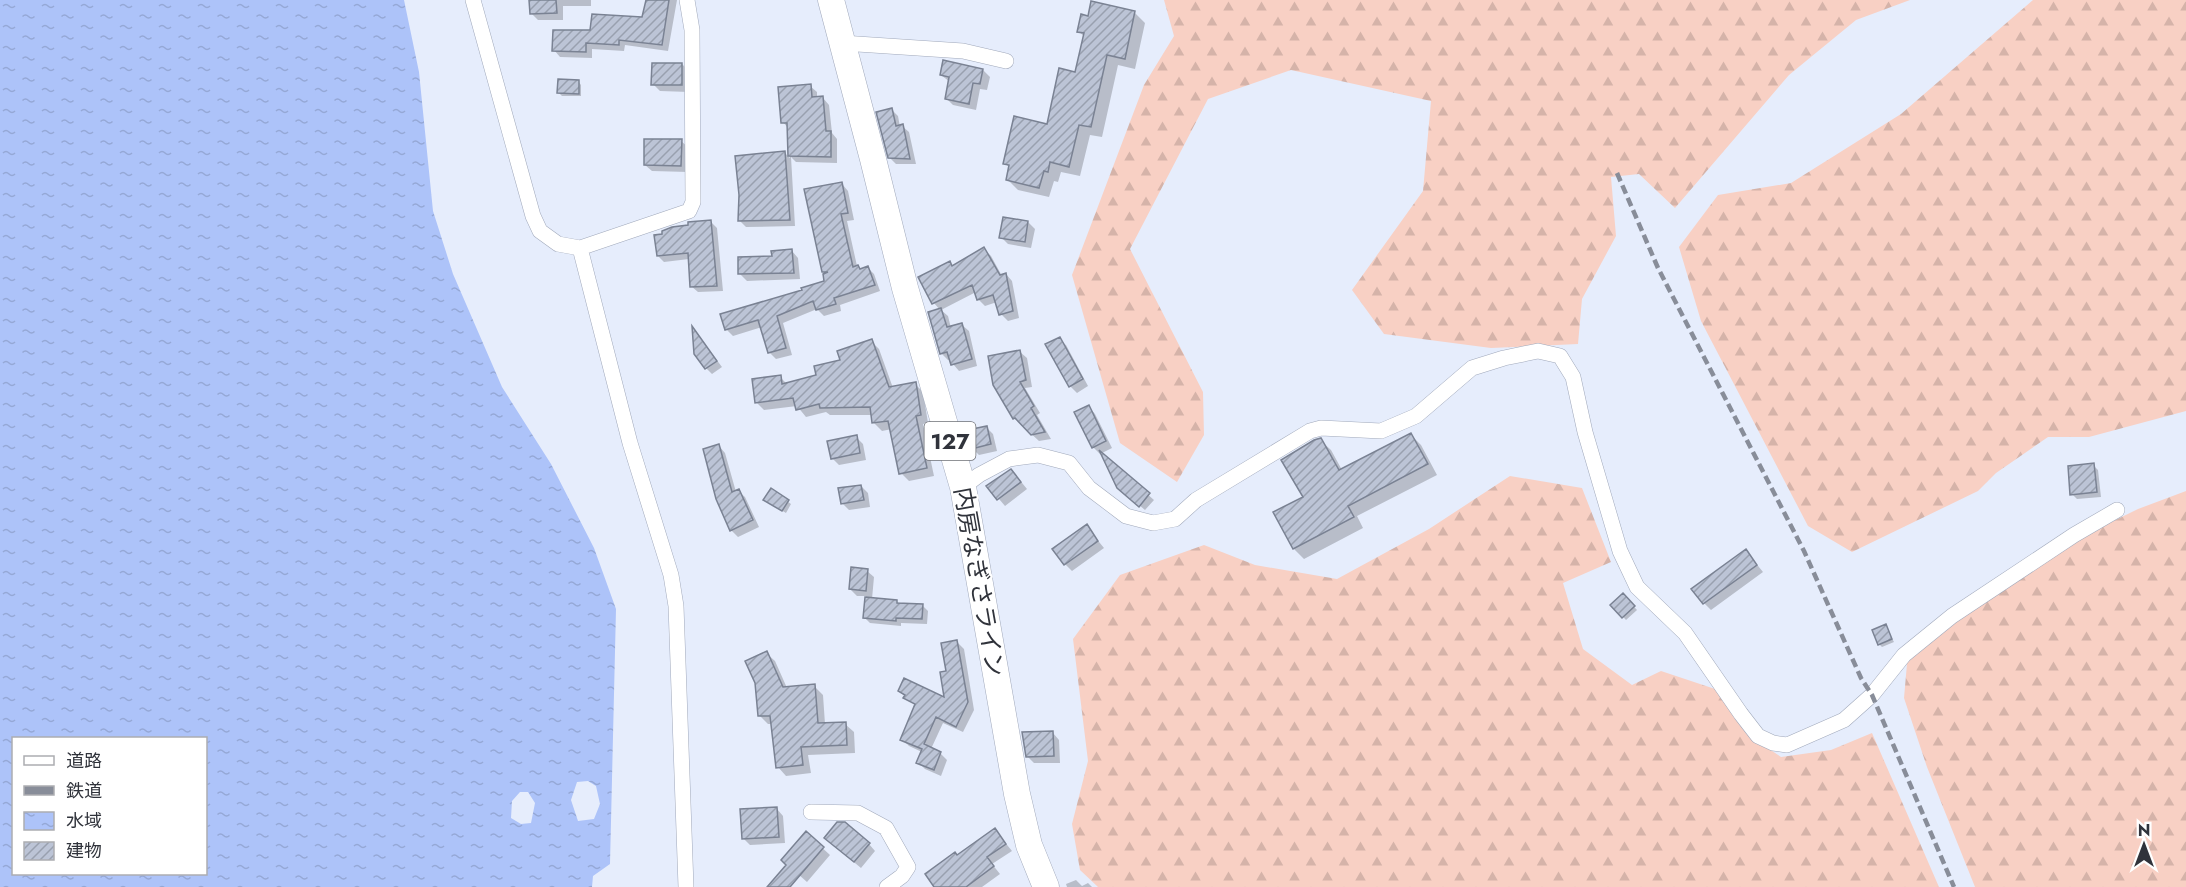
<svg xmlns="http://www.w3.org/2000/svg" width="2186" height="887" font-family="Jost,'Noto Sans JP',sans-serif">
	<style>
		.forest { fill: url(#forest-firs) }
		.water { fill: url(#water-ripples); fill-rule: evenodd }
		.shadow { fill: #0003 }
		.building { fill: url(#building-hatch); stroke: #7a8293; stroke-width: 1.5 }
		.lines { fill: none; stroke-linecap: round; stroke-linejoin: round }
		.minor-casing { stroke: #a1a9bb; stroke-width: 16 }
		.trunk-casing { stroke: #a1a9bb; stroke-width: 27 }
		.minor { stroke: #fff; stroke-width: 15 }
		.trunk { stroke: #fff; stroke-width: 26 }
		.rail { stroke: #888d99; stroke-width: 4.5; stroke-dasharray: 9 4.5; stroke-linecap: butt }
		.labels { text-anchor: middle; stroke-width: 4.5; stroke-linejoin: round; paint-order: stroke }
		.shield { fill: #fff; stroke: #6e7076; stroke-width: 1.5 }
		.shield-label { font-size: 22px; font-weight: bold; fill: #30333b }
		.street-label { font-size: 24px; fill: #30333b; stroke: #fff }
	</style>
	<defs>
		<pattern id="forest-firs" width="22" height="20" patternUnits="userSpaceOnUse" patternTransform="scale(1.5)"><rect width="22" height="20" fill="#f8d0c4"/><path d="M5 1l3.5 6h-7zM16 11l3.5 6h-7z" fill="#d5b3a9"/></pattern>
		<pattern id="water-ripples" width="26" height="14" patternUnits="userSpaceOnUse" patternTransform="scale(1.5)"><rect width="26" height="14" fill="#adc3f9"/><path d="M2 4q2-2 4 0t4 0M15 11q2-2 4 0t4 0" fill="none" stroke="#95a8d6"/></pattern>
		<pattern id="building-hatch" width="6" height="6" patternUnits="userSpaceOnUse" patternTransform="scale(1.5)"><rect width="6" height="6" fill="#bcc4d6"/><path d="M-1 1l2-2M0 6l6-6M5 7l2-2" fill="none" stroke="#99a0af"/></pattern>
	</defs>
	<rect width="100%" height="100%" fill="#e6edfc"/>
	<path class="forest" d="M1164 0H1910L1856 20 1789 75 1675 208 1639 174 1611 177 1616 236 1582 299 1578 344 1491 348 1384 334 1352 290 1423 191 1431 101 1291 70 1208 99 1130 249 1203 392 1204 435 1177 482 1120 443 1072 275 1144 85 1174 36Z
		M2033 0H2186V411L2089 437H2048L1996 473 1978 491 1852 552 1808 526 1701 321 1679 247 1718 195 1791 183 1901 114Z
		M1510 476 1582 488 1611 562 1563 583 1583 649 1632 685 1661 671 1718 690 1751 737 1781 757 1831 750 1872 733 1939 887H1098L1080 870 1072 824 1088 761 1073 639 1120 575 1204 545 1255 565 1337 579 1429 529Z
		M2186 491V887H1975L1927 767 1904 698 1909 641 2085 535 2138 509Z"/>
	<path class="water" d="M0 0H404L419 72 433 211 453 274 502 387 551 464 594 548 616 609 610 864 593 876 592 887H0ZM14 738H206V874H14ZM588 781 596 786 600 804 594 819 578 821 571 800 577 782ZM520 792H528L535 803 531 823 521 824 511 818 512 801Z"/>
	<path class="shadow" d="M531 0H591V6H563V20H538L531 13Z
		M647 0H677L668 51 625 45 624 51 592 49V58L560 57 554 50 592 32 643 18Z
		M1134 12 1145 23 1135 69 1118 65 1102 137 1090 135 1080 176 1061 172 1058 182 1054 181 1049 197 1018 190 1007 179 1010 168 1005 163 1048 126 1076 74 1085 37 1078 31 1089 18Z
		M682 64 689 71V92L660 91 653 84Z
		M983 70 990 77 987 90 980 89 976 110 953 105 946 98 950 82 941 75Z
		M578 81 581 85V96H562L559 93Z
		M810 86 817 92V98H823L829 105 832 133 837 139V163L796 162 791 157 795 226 746 227 739 220 785 153 790 158 788 128 783 122Z
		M892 110 898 116 900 127 902 126 909 132 916 164H896L890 158Z
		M681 141 688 147V172L652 171 645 165Z
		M842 184 848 191 854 220 847 221 857 266 861 270 868 268 874 274 880 291 840 305 841 311 824 316 817 309 783 323 792 355 776 359 769 352 762 327 733 336 726 329 826 282V274L824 271Z
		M711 222 717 228 723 291 698 292 691 286 689 259 664 262 658 256Z
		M1028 222 1035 229 1031 248 1008 244 1001 237Z
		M984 249 991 256 1002 276 1006 274 1012 281 1019 318 1008 321 1001 314 997 302 985 306 978 299 976 292 941 310 948 316 951 328 962 325 969 331 977 366 959 371 953 364 951 359 948 360 941 353 940 310 934 303 920 278 950 263 954 267Z
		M792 251 798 258 800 279 747 281 740 274Z
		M694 330 722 367 712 374 706 368Z
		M1059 339 1066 345 1088 386 1077 393 1070 386Z
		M871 341 879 349 893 388 915 384 923 392 928 423 923 424 934 476 909 481 901 473 892 429 882 431 874 423 872 415H830L826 412 806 417 797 406 764 410 756 402 780 377 787 384 818 376Z
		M1020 352 1027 358 1032 387 1025 388 1040 413 1037 415 1051 439 1039 441 1014 418Z
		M1089 407 1095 414 1112 448 1100 454 1093 447Z
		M986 427 993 434 997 451 979 455 972 448Z
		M1411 435 1421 445 1437 475 1357 516 1363 528 1304 559 1294 549 1275 513 1305 497 1320 440 1331 450 1342 470Z
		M856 437 863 444 866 460 839 465 833 459Z
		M719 446 725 453 736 492 738 491 745 497 759 527 738 537 731 530Z
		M1103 455 1154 500 1145 510 1121 490Z
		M2093 465 2098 470 2101 497 2077 499 2072 494Z
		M1018 478 1027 489 1005 506 988 486Z
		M861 486 868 493 870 507 849 510 842 503Z
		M771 490 791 504 786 513 768 502Z
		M1086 526 1104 548 1072 571 1065 564Z
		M1746 551 1763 572 1711 610 1704 603Z
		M867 571 874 577 872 599 923 606 928 611 927 624 901 623V626L870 623 865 618 866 596H857L850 589Z
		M1623 595 1637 610 1626 620 1612 605Z
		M1885 626 1894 642 1882 647 1879 644Z
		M957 642 964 649 974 710 963 732 943 723 931 749 940 753 947 760 941 776 925 769 918 762 922 752 909 746 902 739 916 706 899 691 946 700 947 672Z
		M766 653 775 661 787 688 814 686 823 695 825 724H845L854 732 855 753 808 755 811 773 786 776 778 767 772 724H768L760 716Z
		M1053 733 1059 740 1060 763H1034L1027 756Z
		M777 809 783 816 785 843 750 845 743 838Z
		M995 830 1012 851 992 864 1000 874 982 887H936L957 856Z
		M806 833 830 855 807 882 790 867Z
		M869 844 875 851 861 868 833 845Z
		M1076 880 1082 886 1088 883 1092 887H1067L1066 884Z"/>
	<path class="building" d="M529 0H556L557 13 530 14Z
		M646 0H669L662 45 619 40V45L586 43V52L552 51 553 30H590L592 14 642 17Z
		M1091 1 1135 11 1125 59 1107 55 1091 127 1079 125 1069 167 1050 162 1048 172 1044 171 1039 188 1006 180 1009 165 1003 164 1014 116 1047 124 1059 68 1075 72 1084 33 1077 32 1081 14 1088 16Z
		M943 60 983 69 980 84 973 83 969 104 945 99 949 77 940 75Z
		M652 63H682V85H651Z
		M558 79 579 80V94L557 93Z
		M811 84 812 97 823 96 826 131H831V157L788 156 787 123H781L778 87Z
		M892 108 896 126 903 124 910 159 888 158 876 112Z
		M644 139H682L681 166 644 165Z
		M785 151 790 220 738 221 739 195 735 156Z
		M842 182 848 213 841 214 853 267 858 265 860 269 868 266 875 285 834 298 836 304 816 310 813 301 777 316 786 348 768 353 758 320 725 330 720 314 802 290 801 288 824 281 823 274 828 272H822L804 189Z
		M1003 217 1028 221 1025 242 999 238Z
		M711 220 717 286 690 287 688 253 657 256 654 235 662 234V231L672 227 688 225V222Z
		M984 247 1000 275 1006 273 1013 311 999 315 993 295 977 300 972 285 932 304 918 277 950 261 952 266Z
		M792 249 794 273 738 274V257L772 256 771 251Z
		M941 308 947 327 962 323 972 359 951 365 947 352 940 354 928 312Z
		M692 326 717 361 705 369 694 354Z
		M1060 337 1083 379 1069 387 1045 344Z
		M872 339 889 387 916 382 921 415 916 416 927 468 899 474 888 421 872 423 870 407 820 408 819 404 796 410 793 398 755 403 752 379 781 375 782 384 816 375 814 366 840 360 837 351Z
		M1020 350 1026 380 1020 382 1034 406 1031 408 1045 432 1031 435 1015 418 1013 419 993 385 988 356Z
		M1089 405 1106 441 1092 448 1074 412Z
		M987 426 991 444 971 449 967 430Z
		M1411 433 1428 464 1348 506 1354 517 1293 549 1273 512 1303 497 1281 460 1314 440 1321 438 1339 470Z
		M857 435 860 453 831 459 827 441Z
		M719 444 732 492 739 489 753 520 730 531 716 499 703 449Z
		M1099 450 1150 493 1139 507 1117 488Z
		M2094 463 2097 492 2070 495 2068 466Z
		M1011 469 1021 482 997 500 986 486Z
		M861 485 864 500 841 504 838 488Z
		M771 488 789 500 782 511 763 500Z
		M1087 524 1098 541 1064 565 1052 549Z
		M1746 549 1757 565 1703 604 1691 589Z
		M851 567 868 569 866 591 849 589Z
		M1623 593 1635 606 1622 618 1610 605Z
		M865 597 897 600V603L923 604 922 619 896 618V621L863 618Z
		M1886 624 1892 639 1878 645 1872 630Z
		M957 640 968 702 956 727 936 717 924 744 941 752 934 770 916 763 922 749 900 740 915 704 903 698 905 695 898 691 904 678 944 697 940 672 946 671 941 643Z
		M767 651 783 687 815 684 818 723 846 722 847 745 801 747 803 765 776 768 770 716H758L755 683 745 661Z
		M1053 731 1054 756 1026 757 1022 732Z
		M777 807 779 837 742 839 740 809Z
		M837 822H845L870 843 854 862 824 838Z
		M995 828 1006 844 987 857 994 866 966 887H934L925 874 955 852 957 855Z
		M806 831 824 847 790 887H767L786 865 781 860Z"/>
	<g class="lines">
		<defs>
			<path id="minor" d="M473 0 533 216 540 231 558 244 580 248 689 211 693 202 692 30 687 0
				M842 43 963 51 1006 61
				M580 248 630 443 671 575 676 606 686 887
				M963 487 979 475 1009 459 1038 455 1069 463 1089 488 1126 516 1153 523 1175 519 1196 500 1310 431 1321 428 1381 431 1416 416 1472 368 1504 358 1538 351 1560 356 1573 377 1585 432 1620 551 1637 587 1685 633 1741 714 1758 736 1773 743 1787 745 1844 720 1872 695 1904 655 1952 616 2074 535 2117 510
				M811 812 858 813 886 828 908 867 902 876 887 887"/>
			<path id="trunk" d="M831 0 873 159 905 288 963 487 1017 794 1029 845 1046 887"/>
		</defs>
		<use href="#minor" class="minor-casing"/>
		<use href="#trunk" class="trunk-casing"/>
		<use href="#minor" class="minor"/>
		<use href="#trunk" class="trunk"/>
		<path class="rail" d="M1617 173 1658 268 1804 551 1861 678 1872 695 1954 887"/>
	</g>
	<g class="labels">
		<rect class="shield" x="924.5" y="422" width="51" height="38" rx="4.5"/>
		<g class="shield-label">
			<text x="950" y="449">127</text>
		</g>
		<g class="street-label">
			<text transform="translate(979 582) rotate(80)" y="8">内房なぎさライン</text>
		</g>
	</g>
	<rect x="12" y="737" width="195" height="138" fill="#ffffff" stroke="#acadb1" stroke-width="1.5"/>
	<rect x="24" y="756" width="30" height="9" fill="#ffffff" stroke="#acadb1" stroke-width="1.5"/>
	<text x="66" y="767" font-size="18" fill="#30333b">道路</text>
	<rect x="24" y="786" width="30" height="9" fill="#888d99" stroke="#acadb1" stroke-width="1.5"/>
	<text x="66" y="797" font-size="18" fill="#30333b">鉄道</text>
	<rect x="24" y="812" width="30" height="18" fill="url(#water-ripples)" stroke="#acadb1" stroke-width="1.5"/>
	<text x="66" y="827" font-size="18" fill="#30333b">水域</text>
	<rect x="24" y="842" width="30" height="18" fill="url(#building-hatch)" stroke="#acadb1" stroke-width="1.5"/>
	<text x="66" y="857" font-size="18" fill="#30333b">建物</text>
	<g transform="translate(2144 845)" stroke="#ffffff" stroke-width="4.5" paint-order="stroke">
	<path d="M0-4.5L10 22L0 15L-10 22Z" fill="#30333b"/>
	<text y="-9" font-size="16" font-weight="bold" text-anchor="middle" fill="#30333b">N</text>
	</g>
</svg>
